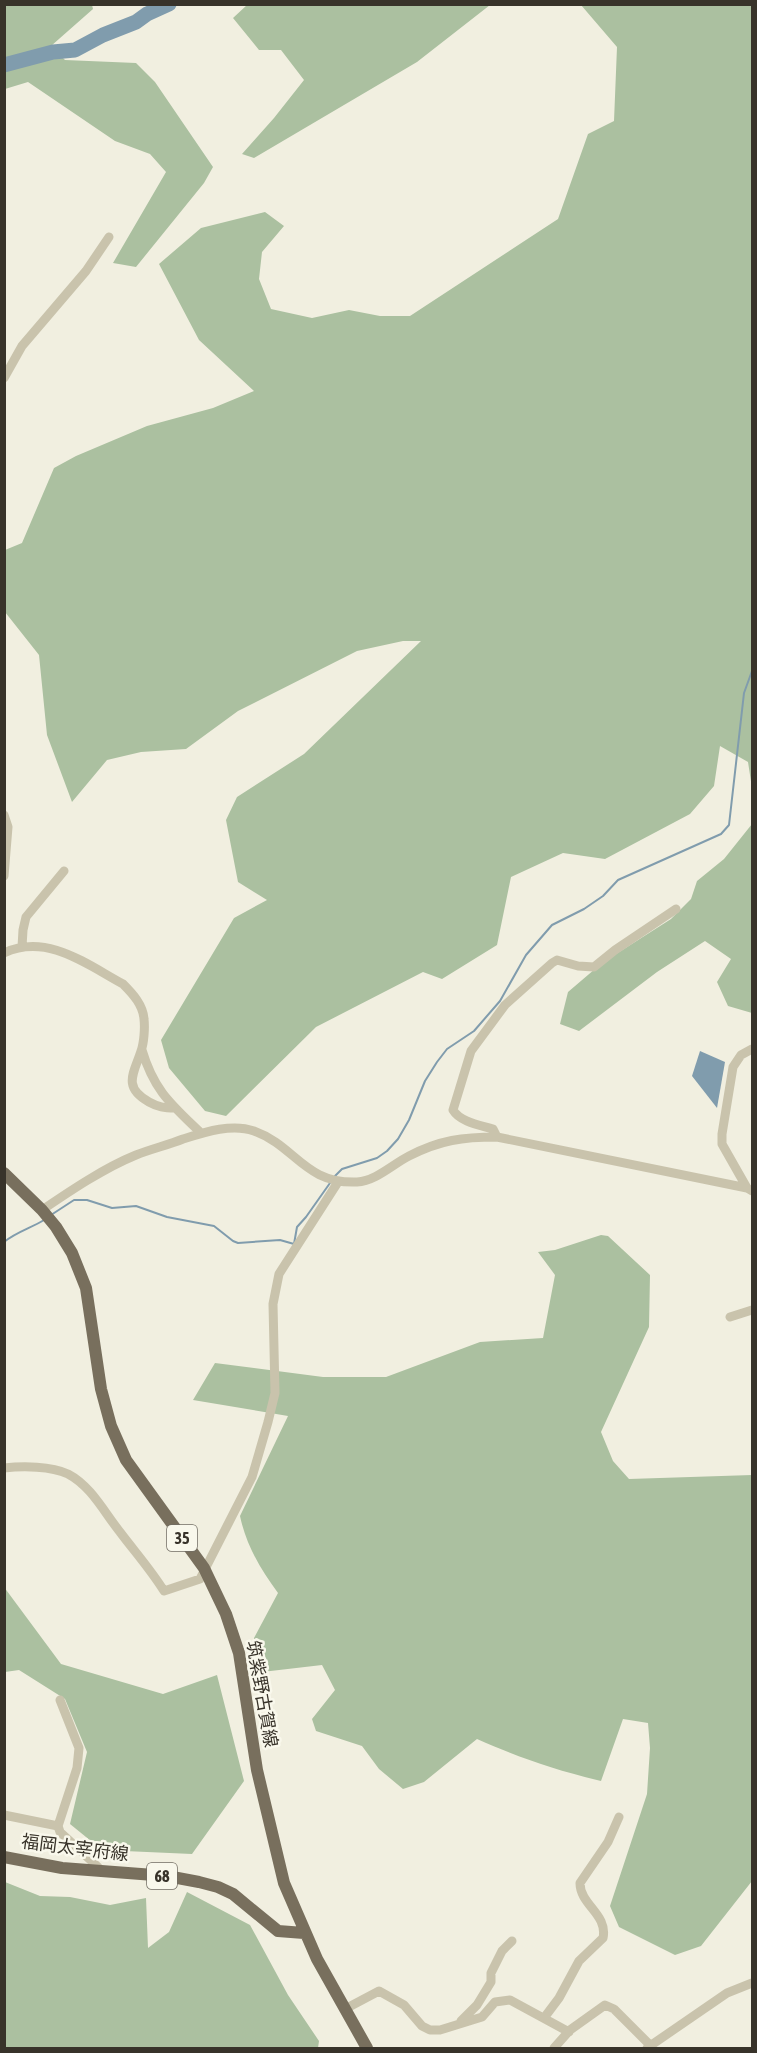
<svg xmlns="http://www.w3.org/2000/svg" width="757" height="2053" font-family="'Asap Condensed','Noto Sans JP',sans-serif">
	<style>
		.green { fill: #abc0a0 }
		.water { fill: #809cad }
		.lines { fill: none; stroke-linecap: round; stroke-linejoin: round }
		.stream { stroke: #809cad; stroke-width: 2 }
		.river { stroke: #809cad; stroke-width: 15 }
		.minor { stroke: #c9c3ac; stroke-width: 9 }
		.major { stroke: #786f5d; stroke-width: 12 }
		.labels { text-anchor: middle; stroke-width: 5; stroke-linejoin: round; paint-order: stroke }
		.shield { fill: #f9f8ec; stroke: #726e64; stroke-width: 1.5 }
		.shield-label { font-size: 16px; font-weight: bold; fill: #38332a }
		.street-label { font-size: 18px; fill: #38332a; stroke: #f9f8ec }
	</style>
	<rect width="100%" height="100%" fill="#f1efe0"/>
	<path class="green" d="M5 4 92 5 93 9 51 46 65 60 136 63 155 82 213 167 204 183 136 267 113 263 166 172 150 154 115 141 28 82 5 89Z
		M247 5V4L490 5 417 62 254 158 242 154 274 118 304 80 281 50H259L233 18Z
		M581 5H752V788L748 762 720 746 714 786 690 814 605 859 563 853 511 877 497 945 442 979 423 972 316 1027 226 1116 205 1111 169 1068 161 1040 234 918 267 900 238 882 226 820 237 797 304 754 421 641H403L357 651 238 711 186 749 141 752 107 760 72 802 47 735 39 655 5 612V550L22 543 54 468 76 456 147 426 213 408 254 391 199 340 159 264 201 228 265 212 284 226 262 252 259 279 271 309 312 318 349 310 380 316H410L558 219 588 134 614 121 617 47Z
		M752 824V1013L728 1006 717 982 731 959 705 941 657 972 579 1031 560 1024 568 992 602 963 671 919 691 899 697 881 724 859Z
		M601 1235 608 1236 650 1275 649 1327 601 1432 613 1461 629 1479 752 1475V1881L701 1946 675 1955 619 1927 610 1906 647 1794 650 1748 648 1723 623 1719 601 1781C555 1770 520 1758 477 1739L424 1782 403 1789 379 1769 362 1746 316 1731 312 1719 335 1690 322 1665 262 1672 254 1638 278 1593C261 1570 246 1545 240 1516L288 1416 193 1400 215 1363 323 1377H386L480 1342 543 1338 555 1275 538 1252 555 1250Z
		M4 1587 61 1664 163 1694 217 1675 244 1781 192 1854 102 1850 70 1824 87 1752 65 1699 19 1670 5 1672Z
		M5 1882 40 1896 70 1897 110 1905 146 1898 148 1948 169 1932 187 1892 250 1925 288 1995 319 2041 318 2048H5Z"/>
	<path class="water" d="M700 1051 725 1062 717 1108 692 1076Z"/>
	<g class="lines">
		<path class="stream" d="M335 1176 342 1169 377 1158 387 1151 398 1139 409 1120 425 1081 437 1062 447 1049 474 1031 500 1001 526 955 552 925 584 909 603 896 618 880 721 834 729 825 744 693 752 671
			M51 1215 74 1200H87L112 1208 136 1206 167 1217 214 1226 233 1241 238 1243 280 1240 294 1244 297 1227 306 1217 330 1183
			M4 1242C16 1232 31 1228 44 1220"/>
		<path class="river" d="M4 65 53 52 75 50 103 35 136 22 147 14 169 4"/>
		<path class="minor" d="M4 378 22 346 86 271 109 237
			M4 815 8 827 4 876
			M22 947 23 930 26 917 64 871
			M4 953C47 933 86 964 123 984 133 994 143 1005 144 1019 145 1028 144 1043 141 1051 134 1073 122 1087 149 1102 158 1107 164 1108 175 1108
			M142 1050C154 1091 172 1105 201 1133
			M497 1137 493 1129C480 1125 460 1122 453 1110L471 1051 505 1005 552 963 557 960 578 966 594 967 615 950 676 909
			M747 1188 722 1144V1134L733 1067 741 1055 752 1049
			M42 1210C70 1191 104 1168 136 1155 151 1149 168 1145 183 1139 205 1132 232 1123 254 1131 296 1146 304 1184 357 1182 376 1181 393 1164 409 1156 440 1140 463 1137 497 1137L747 1188 752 1191
			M730 1317 752 1310
			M4 1468C23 1466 51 1466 68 1474 91 1486 104 1512 120 1532 135 1552 151 1570 164 1591L200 1579 252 1477 268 1422 275 1393 273 1304 279 1274 338 1182
			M4 1815 58 1826 60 1832 98 1867 99 1871
			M58 1826 77 1768 79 1748 60 1700
			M345 2009 379 1991 404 2005 422 2026 430 2030H440L482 2017 495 2002 510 2000 569 2032
			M544 2018 559 1998 579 1961 603 1938C608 1914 580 1905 580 1883L608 1842 619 1817
			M461 2021 477 2005 491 1982V1973L502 1951 512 1941
			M554 2048 570 2030 605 2005 614 2009 651 2046
			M647 2048 727 1993 752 1983"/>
		<path class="major" d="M4 1173 42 1210 56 1227 72 1253 86 1288 101 1389 111 1426 126 1460 204 1568 226 1614 239 1653 257 1770 284 1883 317 1959 367 2048
			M4 1857 62 1868 167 1876 199 1882 218 1887 233 1894 278 1931 304 1933"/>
	</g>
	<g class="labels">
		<g class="shield">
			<rect x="167" y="1525" width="30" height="26" rx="4.5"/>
			<rect x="147" y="1863" width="30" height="26" rx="4.5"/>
		</g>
		<g class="shield-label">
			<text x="182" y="1544">35</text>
			<text x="162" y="1882">68</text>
		</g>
		<g class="street-label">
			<text transform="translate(262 1694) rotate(80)" y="6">筑紫野古賀線</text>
			<text transform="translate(75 1848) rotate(7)" y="6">福岡太宰府線</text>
		</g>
	</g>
	<rect width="757" height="2053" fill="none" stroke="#38332a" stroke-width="12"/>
</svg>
